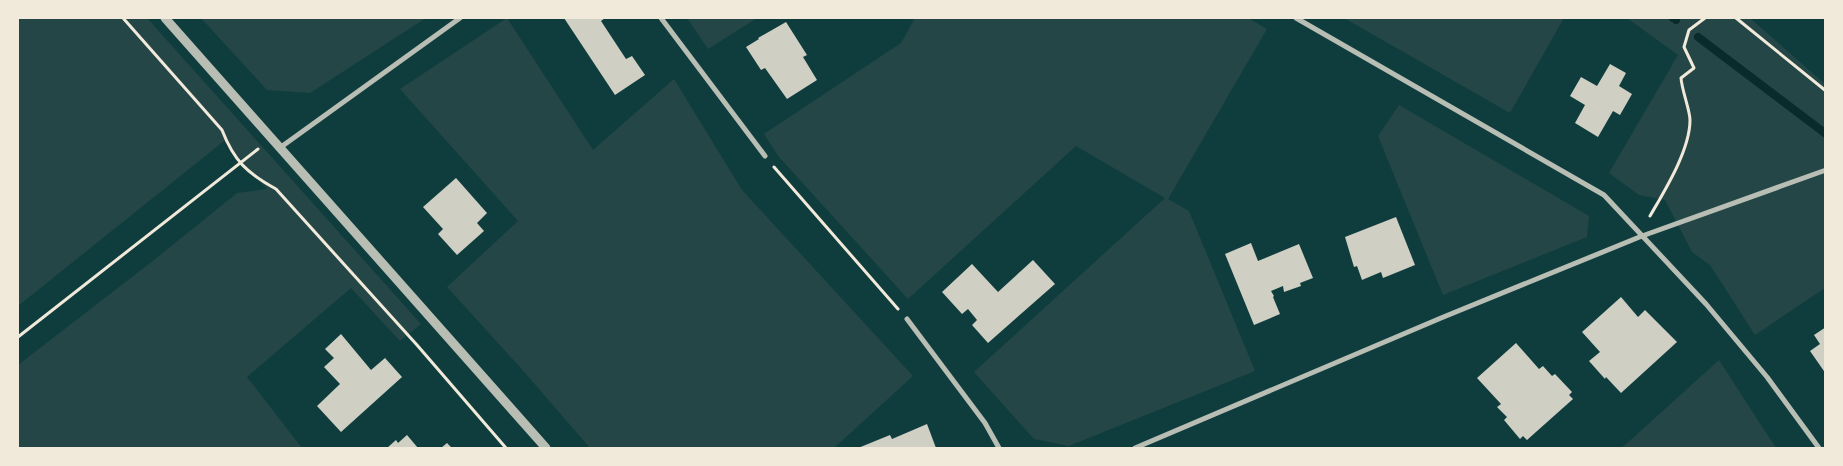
<svg xmlns="http://www.w3.org/2000/svg" width="1843" height="466" font-family="'Playfair Display',serif">
	<style>
		.green { fill: #244646 }
		.lines { fill: none; stroke-linecap: round; stroke-linejoin: round }
		.stream { stroke: #0a2a2b; stroke-width: 8 }
		.building { fill: #cfcfc3 }
		.path { stroke: #f1e9da; stroke-width: 3 }
		.minor { stroke: #b8beb3; stroke-width: 5 }
		.tertiary { stroke: #b8beb3; stroke-width: 9 }
	</style>
	<rect width="100%" height="100%" fill="#0f3d3e"/>
	<path class="green" d="M18 18H147L421 324 400 341 351 288 247 377 302 448H18V365L154 260 237 193 267 189 224 141 18 306Z
		M201 18H426L310 93 267 90Z
		M507 18 593 150 674 79 742 190 913 376 834 448H590L519 366 447 287 518 221 400 89Z
		M687 18H757L708 49Z
		M915 18H1248L1267 29 1168 199 1189 211 1255 371 1069 446 1034 439 974 372 1165 198 1076 146 908 299 779 157 764 134 901 43Z
		M1344 18H1564L1510 113Z
		M1627 18H1750L1825 84V288L1755 335 1710 265 1692 252 1665 200 1639 195 1609 173 1678 55Z
		M1399 105 1589 216 1587 237 1443 295 1378 136Z
		M1719 360 1776 448H1621L1634 437Z"/>
	<g class="lines">
		<path class="stream" d="M1673 18 1676 20
			M1698 37 1826 134"/>
	</g>
	<path class="building" d="M564 18H605L601 21 626 59 632 56 645 75 615 95Z
		M786 22 807 55 803 57 817 80 787 99 765 68 761 70 746 47 759 39 758 38Z
		M1610 64 1626 73 1619 86 1632 94 1620 115 1613 111 1598 137 1575 123 1585 105 1570 96 1581 77 1597 86Z
		M456 178 487 213 477 223 484 231 457 255 438 234 443 229 423 207Z
		M1396 217 1415 265 1383 278 1381 272 1362 280 1357 266 1354 267 1345 237Z
		M1251 243 1258 261 1299 244 1313 278 1300 283 1301 286 1284 292 1283 286 1271 291 1274 296 1273 297 1280 314 1254 325 1225 254Z
		M1033 260 1055 284 988 343 972 325 977 320 968 309 962 314 942 292 972 264 998 292Z
		M1621 297 1638 317 1645 310 1677 342 1621 393 1606 377 1605 379 1589 361 1600 352 1582 332Z
		M1826 327V374L1810 351 1820 344 1814 335Z
		M341 334 371 370 385 358 402 377 341 432 317 406 340 384 324 367 334 358 325 349Z
		M1516 343 1539 369 1543 366 1552 376 1555 374 1572 392 1569 395 1573 399 1527 440 1523 436 1520 439 1504 420 1507 417 1497 407 1501 404 1477 378Z
		M927 424 936 448H858L890 435 892 439Z
		M407 435 418 448H387L396 440 398 443Z
		M447 443 452 448H441Z"/>
	<g class="lines">
		<path class="path" d="M123 18 222 130C234 161 247 173 276 189L417 345 506 448
			M1736 18 1826 91
			M774 167 898 309
			M1650 216C1665 190 1690 150 1690 120 1690 110 1682 91 1681 78L1694 68 1684 47 1689 30 1705 18
			M18 337 258 149"/>
		<path class="minor" d="M661 18 765 156
			M1296 18 1604 195 1706 304 1767 377 1819 448
			M281 147 460 18
			M907 319 985 423 999 448
			M1135 448 1441 318 1642 236 1826 170"/>
		<path class="tertiary" d="M165 18 546 448"/>
	</g>
	<rect width="1843" height="466" fill="none" stroke="#f1e9da" stroke-width="38"/>
</svg>
